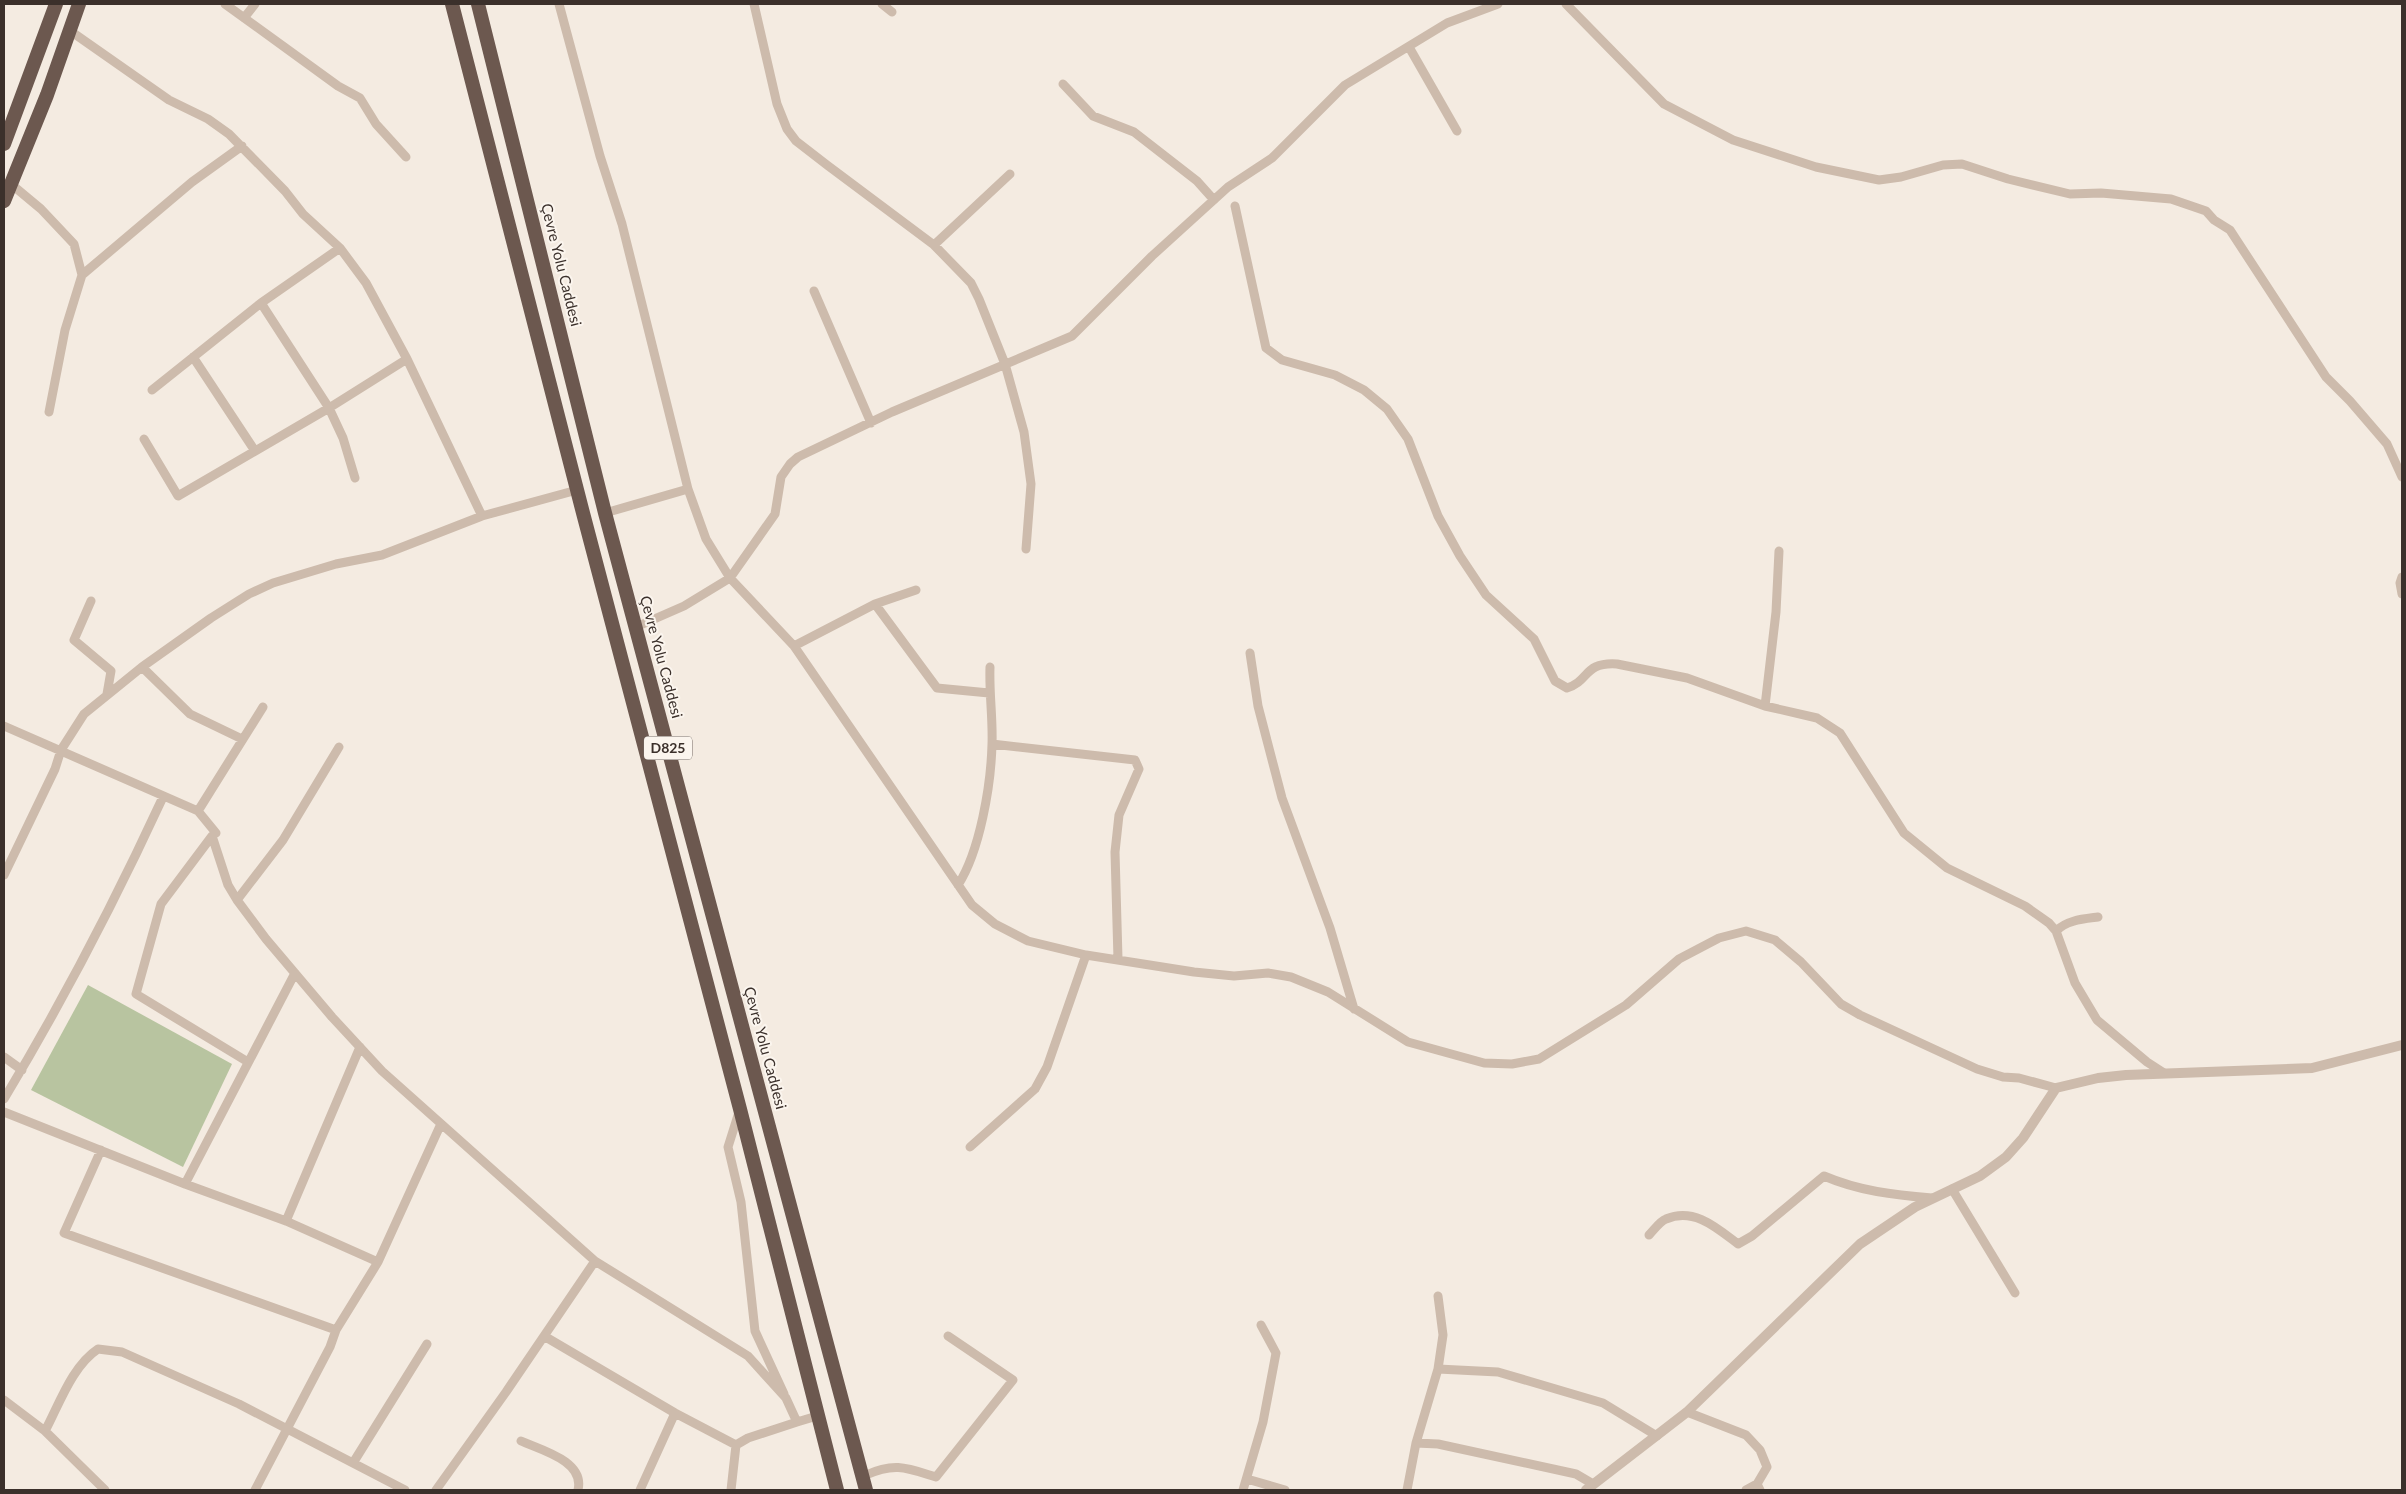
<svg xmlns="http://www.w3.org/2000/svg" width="2406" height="1494" font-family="Lato,sans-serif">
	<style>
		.green { fill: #b8c4a0 }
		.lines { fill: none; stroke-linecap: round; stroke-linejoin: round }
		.minor { stroke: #cdbbac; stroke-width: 9 }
		.tertiary { stroke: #cdbbac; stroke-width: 10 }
		.trunk { stroke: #6c584f; stroke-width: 14 }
		.labels { text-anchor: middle; stroke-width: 4; stroke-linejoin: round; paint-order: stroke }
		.shield { fill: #fbf5ee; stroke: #756b66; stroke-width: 1 }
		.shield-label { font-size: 14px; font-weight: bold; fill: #3b302b }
		.street-label { font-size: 15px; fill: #3b302b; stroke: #fbf5ee }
	</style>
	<rect width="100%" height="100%" fill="#f4ebe1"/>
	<path class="green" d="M88 985 232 1064 183 1167 31 1090Z"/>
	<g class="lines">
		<path class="minor" d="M225 4 338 86 360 98 376 124 406 157
			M559 4 600 156 622 224 688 489
			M754 4 777 104 787 129 796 141 827 165 934 245 971 283 979 299 1005 364 1024 432 1031 484 1026 549
			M882 4 892 12
			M1566 4 1664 104 1733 140 1816 167 1879 180 1901 177 1943 165 1962 164 2008 179 2070 194 2101 193 2171 199 2206 211 2214 220 2230 230 2326 377 2350 401 2387 444 2402 477
			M244 18 255 4
			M69 30 169 100 208 119 229 134 285 191 303 214 340 248 366 283 407 359 482 516
			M1409 47 1457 131
			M1063 84 1093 116 1134 132 1197 181 1214 200
			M11 184 41 209 74 244 82 275 65 330 49 412
			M1235 206 1266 348 1282 360 1335 375 1364 390 1387 409 1408 439 1438 516 1460 556 1486 595 1534 639 1555 681 1567 688C1590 681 1583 662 1617 664L1687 678 1765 706 1817 718 1840 733 1904 833 1947 868 2025 906 2049 923 2056 931 2075 983 2097 1020 2147 1062 2164 1073
			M934 245 1010 174
			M82 275 192 182 242 146
			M814 291 871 423
			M261 303 329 408 343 438 355 478
			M193 357 255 451
			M152 390 261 303 340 248
			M144 439 178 496 329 408 407 359
			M605 513 688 489 706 539 730 578 794 646 972 905 995 924 1028 941 1086 955 1194 972 1234 976 1268 973 1291 977 1328 992 1408 1042 1484 1063 1512 1064 1539 1059 1626 1005 1679 959 1719 938 1746 931 1775 940 1801 962 1841 1004 1860 1015 1977 1069 2003 1077 2019 1078 2056 1088
			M2402 577 2400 583 2402 594
			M91 601 74 640 111 671 107 694
			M875 604 937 688 989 693
			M636 627 684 606 730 578 775 514 781 477 790 464 798 457 892 412 1072 336 1152 256 1228 187 1272 158 1345 85 1447 23 1498 4
			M794 646 875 604 916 590
			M1250 653 1258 706 1282 798 1330 928 1354 1009
			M142 667 190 714 242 739
			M1765 706 1776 612 1779 551
			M4 726 198 811 216 833 212 836 228 885 237 900 266 939 332 1017 382 1071 595 1261 748 1356 786 1398 797 1422 817 1416
			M992 744 1135 760 1139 769 1119 815 1115 852 1118 959
			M198 811 263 707
			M212 836 161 904 136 994 248 1062
			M4 875 55 769 61 750 84 714 142 667 211 618 249 594 273 583 336 564 382 555 482 516 577 490
			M958 885C980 851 991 785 992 744 993 719 989 693 990 667
			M237 900 283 840 339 747
			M2056 931C2067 920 2083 919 2098 917
			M4 1057 22 1070
			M4 1099C63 1001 115 901 163 797
			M4 1112 185 1184 286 1221 378 1262
			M739 1112 728 1147 741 1202 755 1331 784 1394
			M970 1147 1035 1089 1047 1067 1086 955
			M101 1150 64 1233 336 1330
			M185 1184 295 973
			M1952 1189 2015 1293
			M286 1221 360 1047
			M1649 1235C1654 1230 1660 1221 1666 1219 1694 1207 1717 1228 1738 1244L1752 1236 1824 1176C1859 1191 1894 1195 1932 1198
			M544 1336 675 1413 736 1445
			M1438 1369 1498 1372 1603 1403 1657 1436
			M4 1400 45 1431
			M1687 1412 1746 1435 1760 1450 1767 1467 1757 1484 1760 1490
			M521 1441C541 1450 585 1461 578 1490
			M1416 1443 1438 1444 1576 1474 1593 1484
			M353 1463 427 1344
			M866 1475C895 1462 907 1468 936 1477L1013 1380 948 1336
			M1247 1479 1285 1490
			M105 1490 45 1431C59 1405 72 1366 98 1349L122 1352 239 1404 405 1490
			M255 1490 330 1347 336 1330 378 1262 440 1126
			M436 1490 506 1392 595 1261
			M640 1490 675 1413
			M731 1490 736 1445 748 1438 797 1422
			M1243 1490 1263 1422 1276 1353 1261 1325
			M1407 1490 1416 1443 1438 1369 1443 1335 1438 1296
			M1746 1490 1757 1484"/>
		<path class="tertiary" d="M1586 1490 1687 1412 1860 1244 1915 1207 1980 1176 2006 1157 2023 1138 2056 1088 2098 1078 2126 1075 2312 1068 2402 1045"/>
		<path class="trunk" d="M452 4 583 513 740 1109 837 1490
			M478 4 605 513 866 1490
			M4 144 56 4
			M4 201 47 95 79 4"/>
	</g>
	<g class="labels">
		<rect class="shield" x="644" y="736.5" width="48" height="23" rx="4"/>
		<g class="shield-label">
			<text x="668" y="753">D825</text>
		</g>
		<g class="street-label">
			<text transform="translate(561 265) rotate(76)" y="5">Çevre Yolu Caddesi</text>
			<text transform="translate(661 657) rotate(75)" y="5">Çevre Yolu Caddesi</text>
			<text transform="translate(765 1048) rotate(75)" y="5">Çevre Yolu Caddesi</text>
		</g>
	</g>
	<rect width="2406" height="1494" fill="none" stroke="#3b302b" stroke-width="10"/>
</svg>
